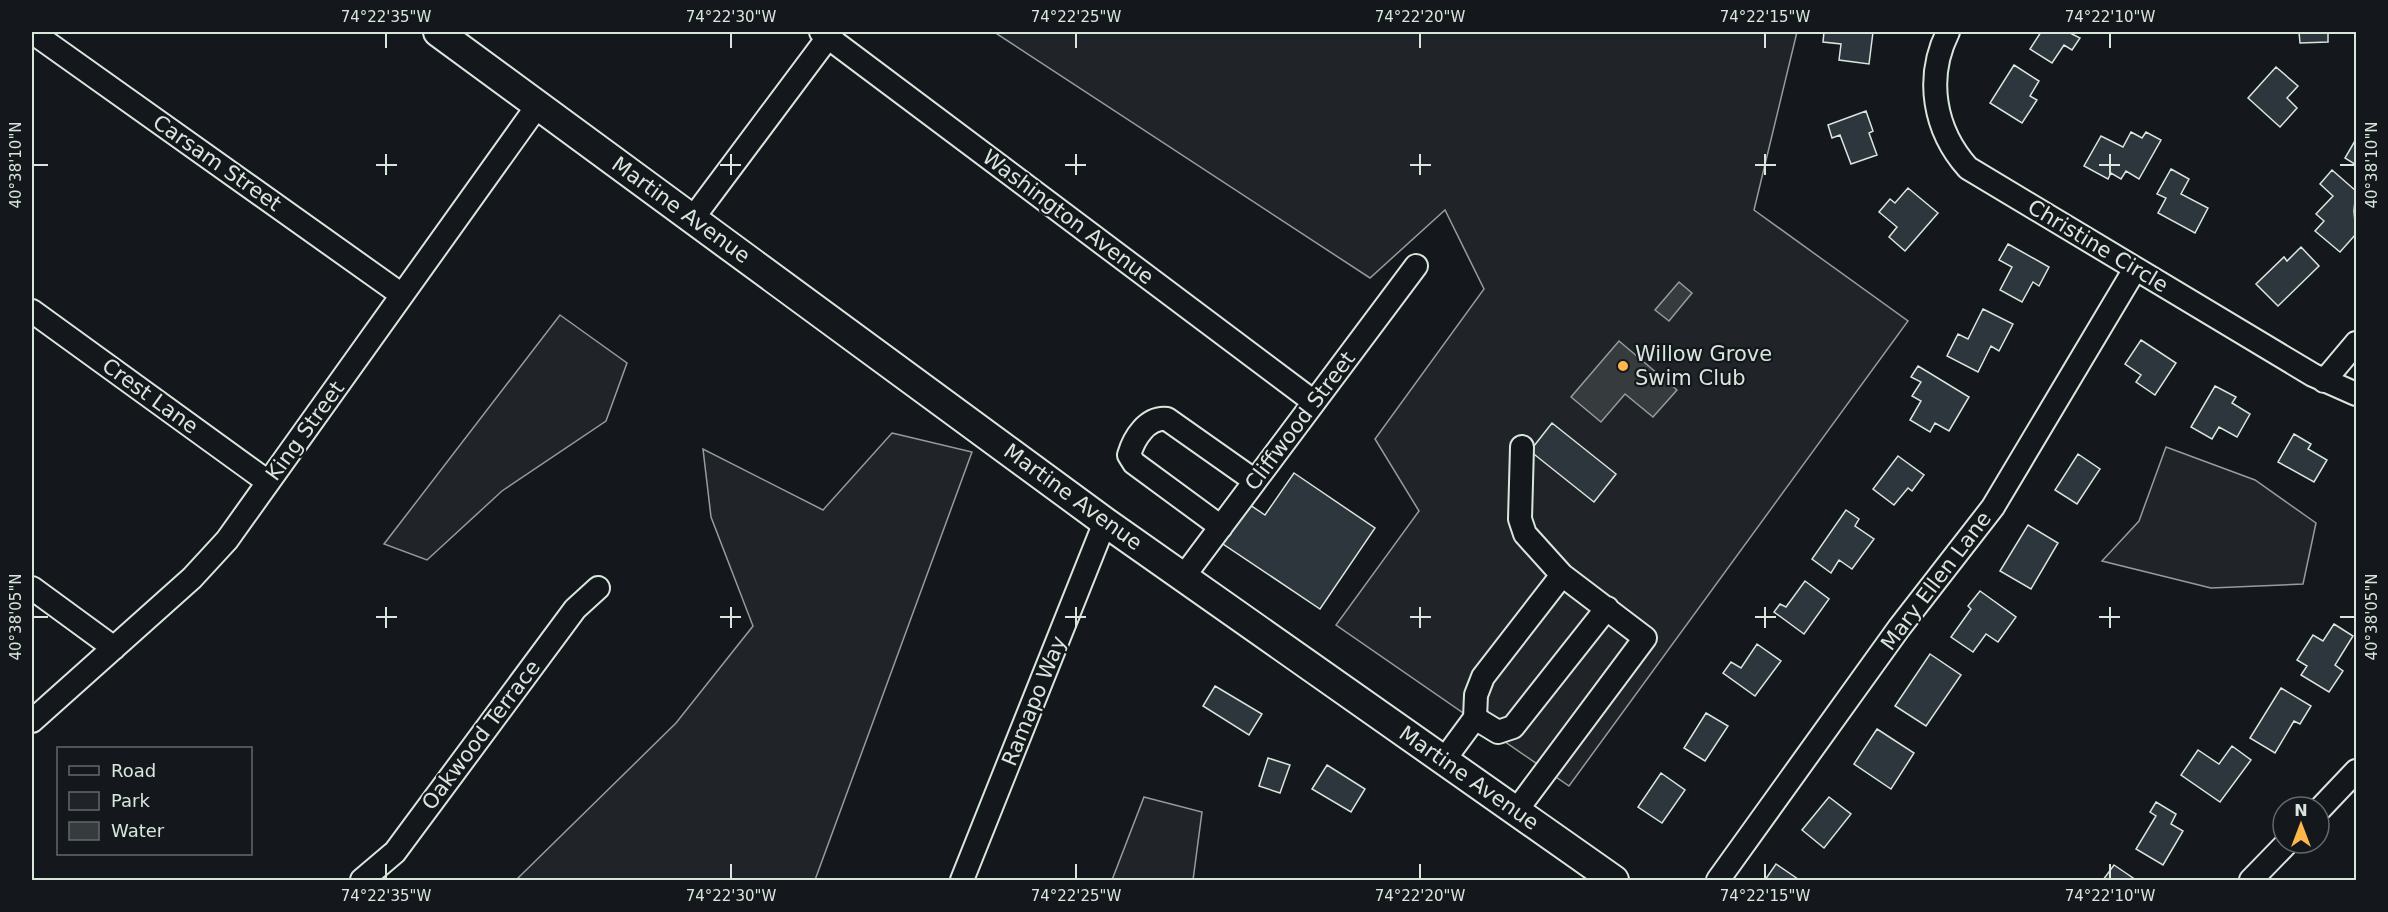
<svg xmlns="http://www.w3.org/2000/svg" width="2388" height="912" font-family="'DejaVu Sans',sans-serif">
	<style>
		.green { fill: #202428; stroke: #939e99; stroke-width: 1.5 }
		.water { fill: #363b3e; stroke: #939e99; stroke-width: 1.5 }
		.building { fill: #2c363c; stroke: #d8e6dc; stroke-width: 1.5 }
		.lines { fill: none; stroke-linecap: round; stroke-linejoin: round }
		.minor-casing { stroke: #d8e6dc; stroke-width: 26 }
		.major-casing { stroke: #d8e6dc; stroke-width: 32 }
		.minor { stroke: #14181c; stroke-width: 22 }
		.major { stroke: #14181c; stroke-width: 28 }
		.ticks { fill: none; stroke: #d8e6dc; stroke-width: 2 }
		.poi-dot { fill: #ffb74d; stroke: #14181c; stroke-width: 2 }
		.labels { text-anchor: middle; stroke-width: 4.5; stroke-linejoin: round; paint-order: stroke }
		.street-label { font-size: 21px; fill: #d8e6dc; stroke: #14181c }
		.poi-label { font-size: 21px; fill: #d8e6dc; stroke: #14181c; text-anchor: start }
		.neatline { fill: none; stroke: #d8e6dc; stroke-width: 2 }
		.ticks-label { font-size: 15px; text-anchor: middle; fill: #d8e6dc }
	</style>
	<rect width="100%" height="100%" fill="#14181c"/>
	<path class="green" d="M994 32H1797L1754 210 1908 321 1569 786 1336 625 1419 511 1375 439 1484 289 1445 210 1370 278Z
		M560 315 627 363 606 421 502 491 427 560 384 544Z
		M892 433 972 452 815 880H516L676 723 753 626 711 517 703 449 823 510Z
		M2166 447 2255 480 2316 523 2303 584 2211 588 2102 561 2139 521Z
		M1144 797 1202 812 1193 880H1112Z"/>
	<path class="water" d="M1679 282 1692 293 1669 321 1655 310Z
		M1619 341 1677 390 1653 417 1625 394 1601 422 1571 397Z"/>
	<path class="building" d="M1824 32H1873L1869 64 1839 60 1841 44 1823 42Z
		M2041 32H2074L2072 34 2080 38 2072 50 2064 45 2052 63 2030 49Z
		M2299 32H2328V42L2300 43Z
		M2014 65 2039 81 2030 96 2037 100 2022 123 1990 103Z
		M2276 67 2298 86 2287 98 2297 108 2280 127 2248 98Z
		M1866 111 1873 131 1869 133 1877 155 1851 164 1840 135 1832 138 1828 125Z
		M2131 132 2142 138 2146 132 2161 140 2139 179 2126 171 2121 179 2111 173 2108 179 2084 166 2101 136 2123 147Z
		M2356 139V165L2345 158Z
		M2171 169 2189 179 2181 194 2208 208 2195 233 2158 213 2166 198 2157 194Z
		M2332 170 2356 191 2354 211 2356 234 2340 252 2315 231 2324 221 2316 214 2333 196 2320 184Z
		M1908 188 1938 213 1905 251 1889 237 1897 227 1879 212 1890 199 1895 203Z
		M2008 244 2049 267 2039 286 2033 282 2022 302 2000 290 2012 267 1999 260Z
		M2301 247 2319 266 2278 306 2256 284 2284 257 2287 261Z
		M1983 309 2013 324 1999 351 1991 346 1978 372 1947 356 1958 334 1968 339Z
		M2141 340 2176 363 2155 395 2136 382 2141 375 2125 364Z
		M1918 366 1969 397 1949 431 1935 423 1930 432 1910 420 1921 401 1912 396 1921 382 1911 377Z
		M2215 386 2236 397 2232 403 2250 414 2237 437 2219 427 2212 439 2191 427Z
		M1552 423 1616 474 1594 502 1530 451Z
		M2294 434 2311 444 2308 449 2327 460 2314 482 2278 462Z
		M2078 454 2100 469 2077 504 2055 490Z
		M1898 456 1924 475 1912 491 1908 488 1894 505 1873 489Z
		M1294 473 1375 528 1320 609 1220 542 1247 503 1265 515Z
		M1846 510 1859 519 1855 526 1874 539 1852 569 1839 560 1831 573 1812 559Z
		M2028 525 2058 543 2031 589 2000 571Z
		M1805 581 1829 599 1804 634 1774 612 1780 604 1786 607Z
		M1980 591 2016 617 1998 642 1986 634 1973 652 1951 637 1971 609 1968 606Z
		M2334 624 2353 636 2335 665 2343 671 2329 692 2301 675 2307 666 2297 660 2313 635 2323 641Z
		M1757 644 1781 661 1755 696 1723 673 1731 662 1741 668Z
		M1930 654 1961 675 1926 726 1895 706Z
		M1215 686 1262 714 1249 735 1203 706Z
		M2281 688 2311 706 2300 724 2294 721 2275 753 2250 738Z
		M1706 713 1728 726 1705 761 1684 748Z
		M1877 729 1914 753 1891 789 1854 764Z
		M2232 746 2251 760 2220 802 2181 775 2198 750 2219 764Z
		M1268 758 1290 765 1280 793 1259 786Z
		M1327 765 1365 789 1351 812 1312 789Z
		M1661 773 1685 790 1662 823 1638 807Z
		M1829 797 1851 814 1824 848 1802 830Z
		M2156 802 2176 814 2171 824 2183 831 2163 865 2136 849 2156 816 2150 812Z
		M1776 864 1798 879 1797 880H1765Z
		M2114 865 2136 880H2103Z"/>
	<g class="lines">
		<defs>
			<path id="minor" d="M32 32 402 295
				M821 32 1314 402
				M1948 32C1925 78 1934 130 1968 168L2313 375 2356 394
				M693 218 832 32
				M32 311 268 482
				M2324 381 2356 343
				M1522 447 1520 519 1525 534 1562 575
				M1221 527 1134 463 1129 455C1134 438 1147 417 1167 419L1255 481
				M1184 576 1416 266
				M32 588 114 648
				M1475 718 1498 732 1513 727 1607 608
				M32 721 192 578 227 540 538 105
				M1444 760 1475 718 1476 695 1483 677 1562 575 1645 638 1516 811
				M2319 810 2356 771
				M362 880 395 852 575 609 598 588
				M962 880 1105 522
				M1718 880 1899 628 1993 507 2135 269
				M2251 880 2287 843"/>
			<path id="major" d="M438 32 1105 522 1614 880"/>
		</defs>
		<use href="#minor" class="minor-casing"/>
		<use href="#major" class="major-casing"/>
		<use href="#minor" class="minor"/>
		<use href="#major" class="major"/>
	</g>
	<path class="ticks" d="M386 33V48M731 33V48M1076 33V48M1420 33V48M1765 33V48M2110 33V48M386 154V175M731 154V175M1076 154V175M1420 154V175M1765 154V175M2110 154V175M33 165H48M376 165H397M720 165H741M1065 165H1086M1410 165H1431M1755 165H1776M2099 165H2120M2340 165H2355M386 607V628M731 607V628M1076 607V628M1420 607V628M1765 607V628M2110 607V628M33 617H48M376 617H397M720 617H741M1065 617H1086M1410 617H1431M1755 617H1776M2099 617H2120M2340 617H2355M386 864V879M731 864V879M1076 864V879M1420 864V879M1765 864V879M2110 864V879"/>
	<circle class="poi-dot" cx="1623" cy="366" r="6"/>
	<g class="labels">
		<g class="street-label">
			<text transform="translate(217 163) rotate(35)" y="7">Carsam Street</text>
			<text transform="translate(681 210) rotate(36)" y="7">Martine Avenue</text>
			<text transform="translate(1068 217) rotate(37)" y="7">Washington Avenue</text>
			<text transform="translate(2098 246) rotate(31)" y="7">Christine Circle</text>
			<text transform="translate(150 396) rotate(36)" y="7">Crest Lane</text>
			<text transform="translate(1300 421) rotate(-53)" y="7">Cliffwood Street</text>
			<text transform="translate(305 431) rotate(-54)" y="7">King Street</text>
			<text transform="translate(1073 497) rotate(36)" y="7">Martine Avenue</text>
			<text transform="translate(1936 581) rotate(-53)" y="7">Mary Ellen Lane</text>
			<text transform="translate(1034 701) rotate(-68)" y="7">Ramapo Way</text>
			<text transform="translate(481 735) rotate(-53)" y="7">Oakwood Terrace</text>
			<text transform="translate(1469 778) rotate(35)" y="7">Martine Avenue</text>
		</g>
		<g class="poi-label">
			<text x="1635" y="361">Willow Grove<tspan x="1635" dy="24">Swim Club</tspan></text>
		</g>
	</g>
	<rect width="2388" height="912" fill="none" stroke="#14181c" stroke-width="66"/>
	<rect x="57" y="747" width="195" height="108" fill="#14181c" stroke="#626a69" stroke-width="1.5"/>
	<rect x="69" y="766" width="30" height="9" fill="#14181c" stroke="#626a69" stroke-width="1.5"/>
	<text x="111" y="777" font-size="18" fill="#d8e6dc">Road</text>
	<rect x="69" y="792" width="30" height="18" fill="#202428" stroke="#626a69" stroke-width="1.5"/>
	<text x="111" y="807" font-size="18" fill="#d8e6dc">Park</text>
	<rect x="69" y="822" width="30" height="18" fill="#363b3e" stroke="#626a69" stroke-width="1.5"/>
	<text x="111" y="837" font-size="18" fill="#d8e6dc">Water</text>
	<g transform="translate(2301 825)"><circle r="28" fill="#14181c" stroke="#626a69" stroke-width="1.5"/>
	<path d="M0-4.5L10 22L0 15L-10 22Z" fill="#ffb74d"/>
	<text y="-9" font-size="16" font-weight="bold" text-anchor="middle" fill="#d8e6dc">N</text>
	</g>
	<rect x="33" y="33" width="2322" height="846" class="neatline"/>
	<g class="ticks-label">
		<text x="386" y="22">74°22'35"W</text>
		<text x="731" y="22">74°22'30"W</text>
		<text x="1076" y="22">74°22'25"W</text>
		<text x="1420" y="22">74°22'20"W</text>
		<text x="1765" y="22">74°22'15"W</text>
		<text x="2110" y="22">74°22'10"W</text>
		<text transform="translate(16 165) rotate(-90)" y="5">40°38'10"N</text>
		<text transform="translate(2372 165) rotate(-90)" y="5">40°38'10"N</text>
		<text transform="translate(16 617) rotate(-90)" y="5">40°38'05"N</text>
		<text transform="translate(2372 617) rotate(-90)" y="5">40°38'05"N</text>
		<text x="386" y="901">74°22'35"W</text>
		<text x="731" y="901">74°22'30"W</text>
		<text x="1076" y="901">74°22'25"W</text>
		<text x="1420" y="901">74°22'20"W</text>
		<text x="1765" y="901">74°22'15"W</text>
		<text x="2110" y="901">74°22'10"W</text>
	</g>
</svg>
